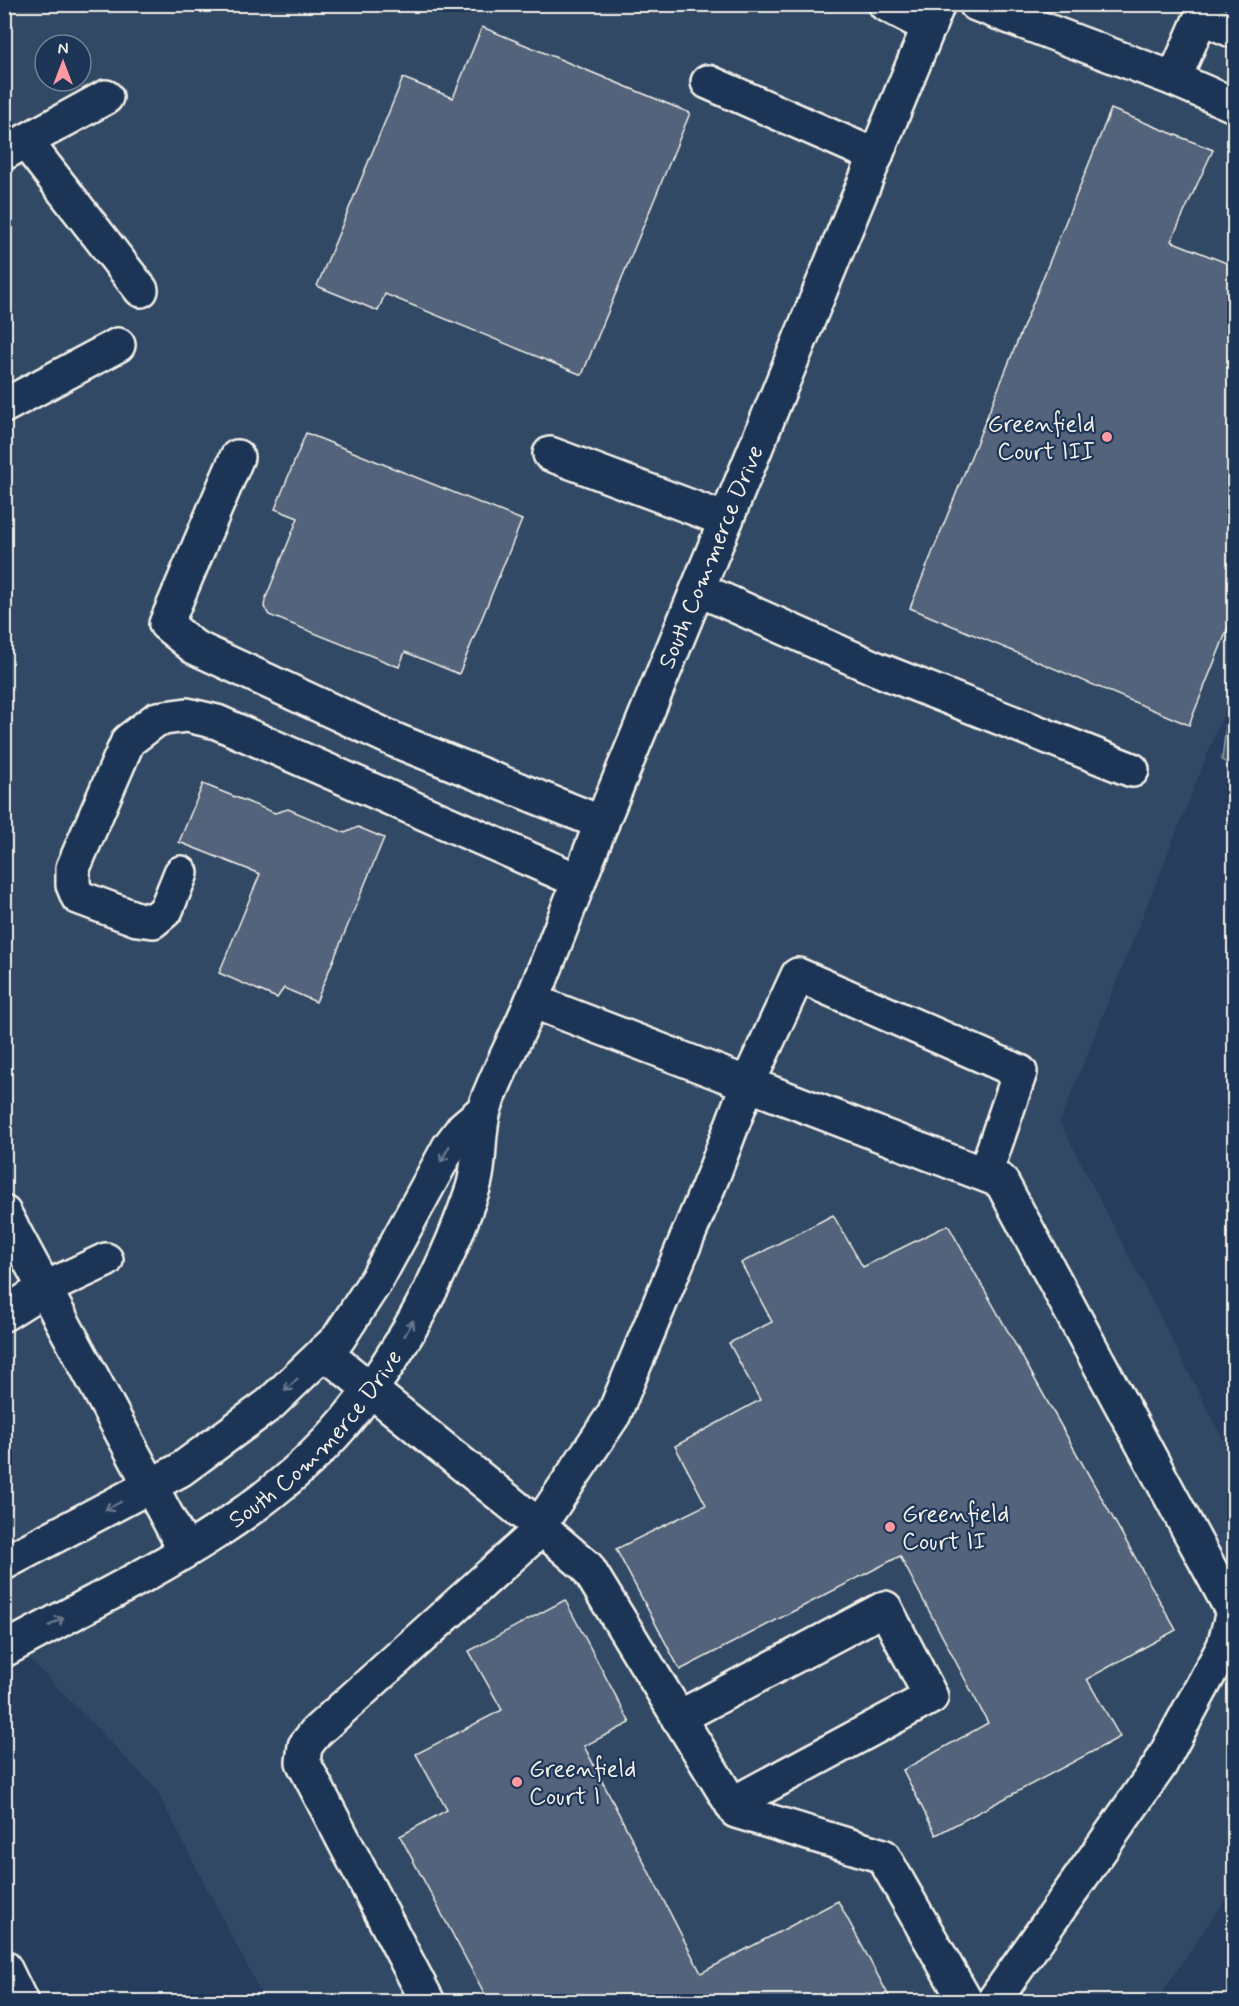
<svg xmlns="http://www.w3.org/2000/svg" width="1239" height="2006" font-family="Mynerve,sans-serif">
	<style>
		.built { fill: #334966; fill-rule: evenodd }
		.green { fill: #40546f; stroke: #9aa2ac; stroke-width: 1.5 }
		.building { fill: #52647b; stroke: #f4f1e8; stroke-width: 1.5 }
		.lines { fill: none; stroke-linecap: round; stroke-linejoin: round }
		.minor-casing { stroke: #f4f1e8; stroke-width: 38 }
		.major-casing { stroke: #f4f1e8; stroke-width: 38 }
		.highway-casing { stroke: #f4f1e8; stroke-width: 38 }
		.minor { stroke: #1d3557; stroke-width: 33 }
		.major { stroke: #1d3557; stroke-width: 33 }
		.highway { stroke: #1d3557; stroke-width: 33 }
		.oneway { stroke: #68778a }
		.poi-dot { fill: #ff9aa2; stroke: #1d3557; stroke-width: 2 }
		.labels { text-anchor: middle; stroke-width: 4.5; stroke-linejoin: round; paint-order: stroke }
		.poi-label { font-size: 24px; fill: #f4f1e8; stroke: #1d3557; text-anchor: start }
		.street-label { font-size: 24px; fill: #f4f1e8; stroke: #1d3557 }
	</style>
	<rect width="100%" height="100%" fill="#263d5d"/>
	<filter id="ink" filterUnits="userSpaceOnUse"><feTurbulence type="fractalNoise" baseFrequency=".0167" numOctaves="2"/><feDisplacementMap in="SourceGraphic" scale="12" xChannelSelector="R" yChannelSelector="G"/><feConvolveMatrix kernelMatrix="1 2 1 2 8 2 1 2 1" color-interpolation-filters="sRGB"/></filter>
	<g filter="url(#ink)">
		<path class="built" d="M5 5H1234V688L1060 1122 1234 1461V1887L1156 2001H265L156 1789 5 1634ZM45 45H81V81H45Z"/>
		<path class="green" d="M1234 691V768L1222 760 1229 701Z"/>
		<path class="building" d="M482 27 690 113 582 375 385 294 378 311 317 286 403 78 453 98Z
			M1111 109 1213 150 1171 241 1234 266V613L1189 725 910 608Z
			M306 433 522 520 459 674 405 652 399 667 269 615 264 607 265 600 298 518 275 509Z
			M203 784 275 813 288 809 345 833 358 827 384 838 316 1002 284 988 277 998 219 973 260 874 179 842Z
			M833 1215 863 1267 948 1225 1176 1630 1087 1679 1120 1737 936 1835 903 1770 988 1723 900 1556 680 1670 616 1549 706 1505 675 1446 760 1400 729 1343 772 1322 741 1263Z
			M565 1600 630 1723 584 1746 701 1973 838 1901 892 2002H489L400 1836 447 1810 416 1754 502 1710 469 1651Z"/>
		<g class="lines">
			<defs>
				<g id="minor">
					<path d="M885 4 929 27"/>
					<path d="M976 4 1174 79 1201 17 1234 31"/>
					<path d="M1174 79 1234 105"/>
					<path d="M708 82 876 156"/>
					<path d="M26 142 141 290"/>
					<path d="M4 153 106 97"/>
					<path d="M4 406 118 345"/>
					<path d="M550 454 726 520"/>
					<path d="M237 457 166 624 194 647 397 741 602 823"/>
					<path d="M698 589 877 669 1132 770"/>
					<path d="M181 873 166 910 153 921 137 919 78 897 73 885V868L128 741 157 719 187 715 217 722 579 881"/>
					<path d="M532 1001 1001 1181 1233 1612 1224 1646 1160 1765 993 2002"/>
					<path d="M4 1213 185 1550"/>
					<path d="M4 1314 44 1289 106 1260"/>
					<path d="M324 1352 539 1526 529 1540 316 1732 305 1746 303 1762 428 2002"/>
					<path d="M4 1563 180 1470 270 1404 338 1339 377 1279 449 1147 464 1127 483 1111"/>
					<path id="s1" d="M4 1650C124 1584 255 1528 345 1422 401 1355 444 1273 472 1191 482 1163 476 1130 486 1104 500 1067 519 1033 534 996 557 939 579 880 602 822 712 549 827 277 938 4"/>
					<path d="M678 1718 885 1608 931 1697 732 1804"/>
					<path d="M966 2002 883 1856 736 1811 587 1567 539 1526 614 1414 714 1173 748 1083 798 975 1020 1072 985 1174"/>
				</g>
				<path id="major" d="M4 1967 21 2002"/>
				<path id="highway" d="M4 1998 5 2002"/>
			</defs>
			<use href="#minor" class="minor-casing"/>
			<use href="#major" class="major-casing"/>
			<use href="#highway" class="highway-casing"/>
			<use href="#minor" class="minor"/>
			<use href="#major" class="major"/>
			<use href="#highway" class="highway"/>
		</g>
		<defs><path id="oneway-shaft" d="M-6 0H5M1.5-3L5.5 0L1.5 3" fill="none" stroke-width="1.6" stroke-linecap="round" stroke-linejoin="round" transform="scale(1.5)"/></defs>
		<g class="oneway">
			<use href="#oneway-shaft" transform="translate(445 1154) rotate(119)"/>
			<use href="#oneway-shaft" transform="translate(409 1328) rotate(-60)"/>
			<use href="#oneway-shaft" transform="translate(291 1385) rotate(136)"/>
			<use href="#oneway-shaft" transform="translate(113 1506) rotate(152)"/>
			<use href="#oneway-shaft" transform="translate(56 1622) rotate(-29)"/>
		</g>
	</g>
	<g class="poi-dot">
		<circle cx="1107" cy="437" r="6"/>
		<circle cx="890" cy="1527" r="6"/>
		<circle cx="517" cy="1782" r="6"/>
	</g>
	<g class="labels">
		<g class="poi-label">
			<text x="1095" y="431" text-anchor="end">Greenfield<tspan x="1095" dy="28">Court III</tspan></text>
			<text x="902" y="1521">Greenfield<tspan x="902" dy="28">Court II</tspan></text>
			<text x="529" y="1776">Greenfield<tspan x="529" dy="28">Court I</tspan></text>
		</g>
		<g class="street-label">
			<text dy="8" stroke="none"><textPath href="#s1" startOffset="1358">South Commerce Drive</textPath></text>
			<text dy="8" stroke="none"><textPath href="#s1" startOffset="380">South Commerce Drive</textPath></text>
		</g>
	</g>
	<rect width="1239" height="2006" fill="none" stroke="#1d3557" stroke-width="24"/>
	<rect x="12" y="12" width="1215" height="1982" fill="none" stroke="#f4f1e8" stroke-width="2" filter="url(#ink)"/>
	<g transform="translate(63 63)"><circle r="28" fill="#1d3557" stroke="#738091" stroke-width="1.5"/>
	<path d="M0-4.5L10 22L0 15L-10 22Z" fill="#ff9aa2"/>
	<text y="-9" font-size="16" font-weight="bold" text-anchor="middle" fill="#f4f1e8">N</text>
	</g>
</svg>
